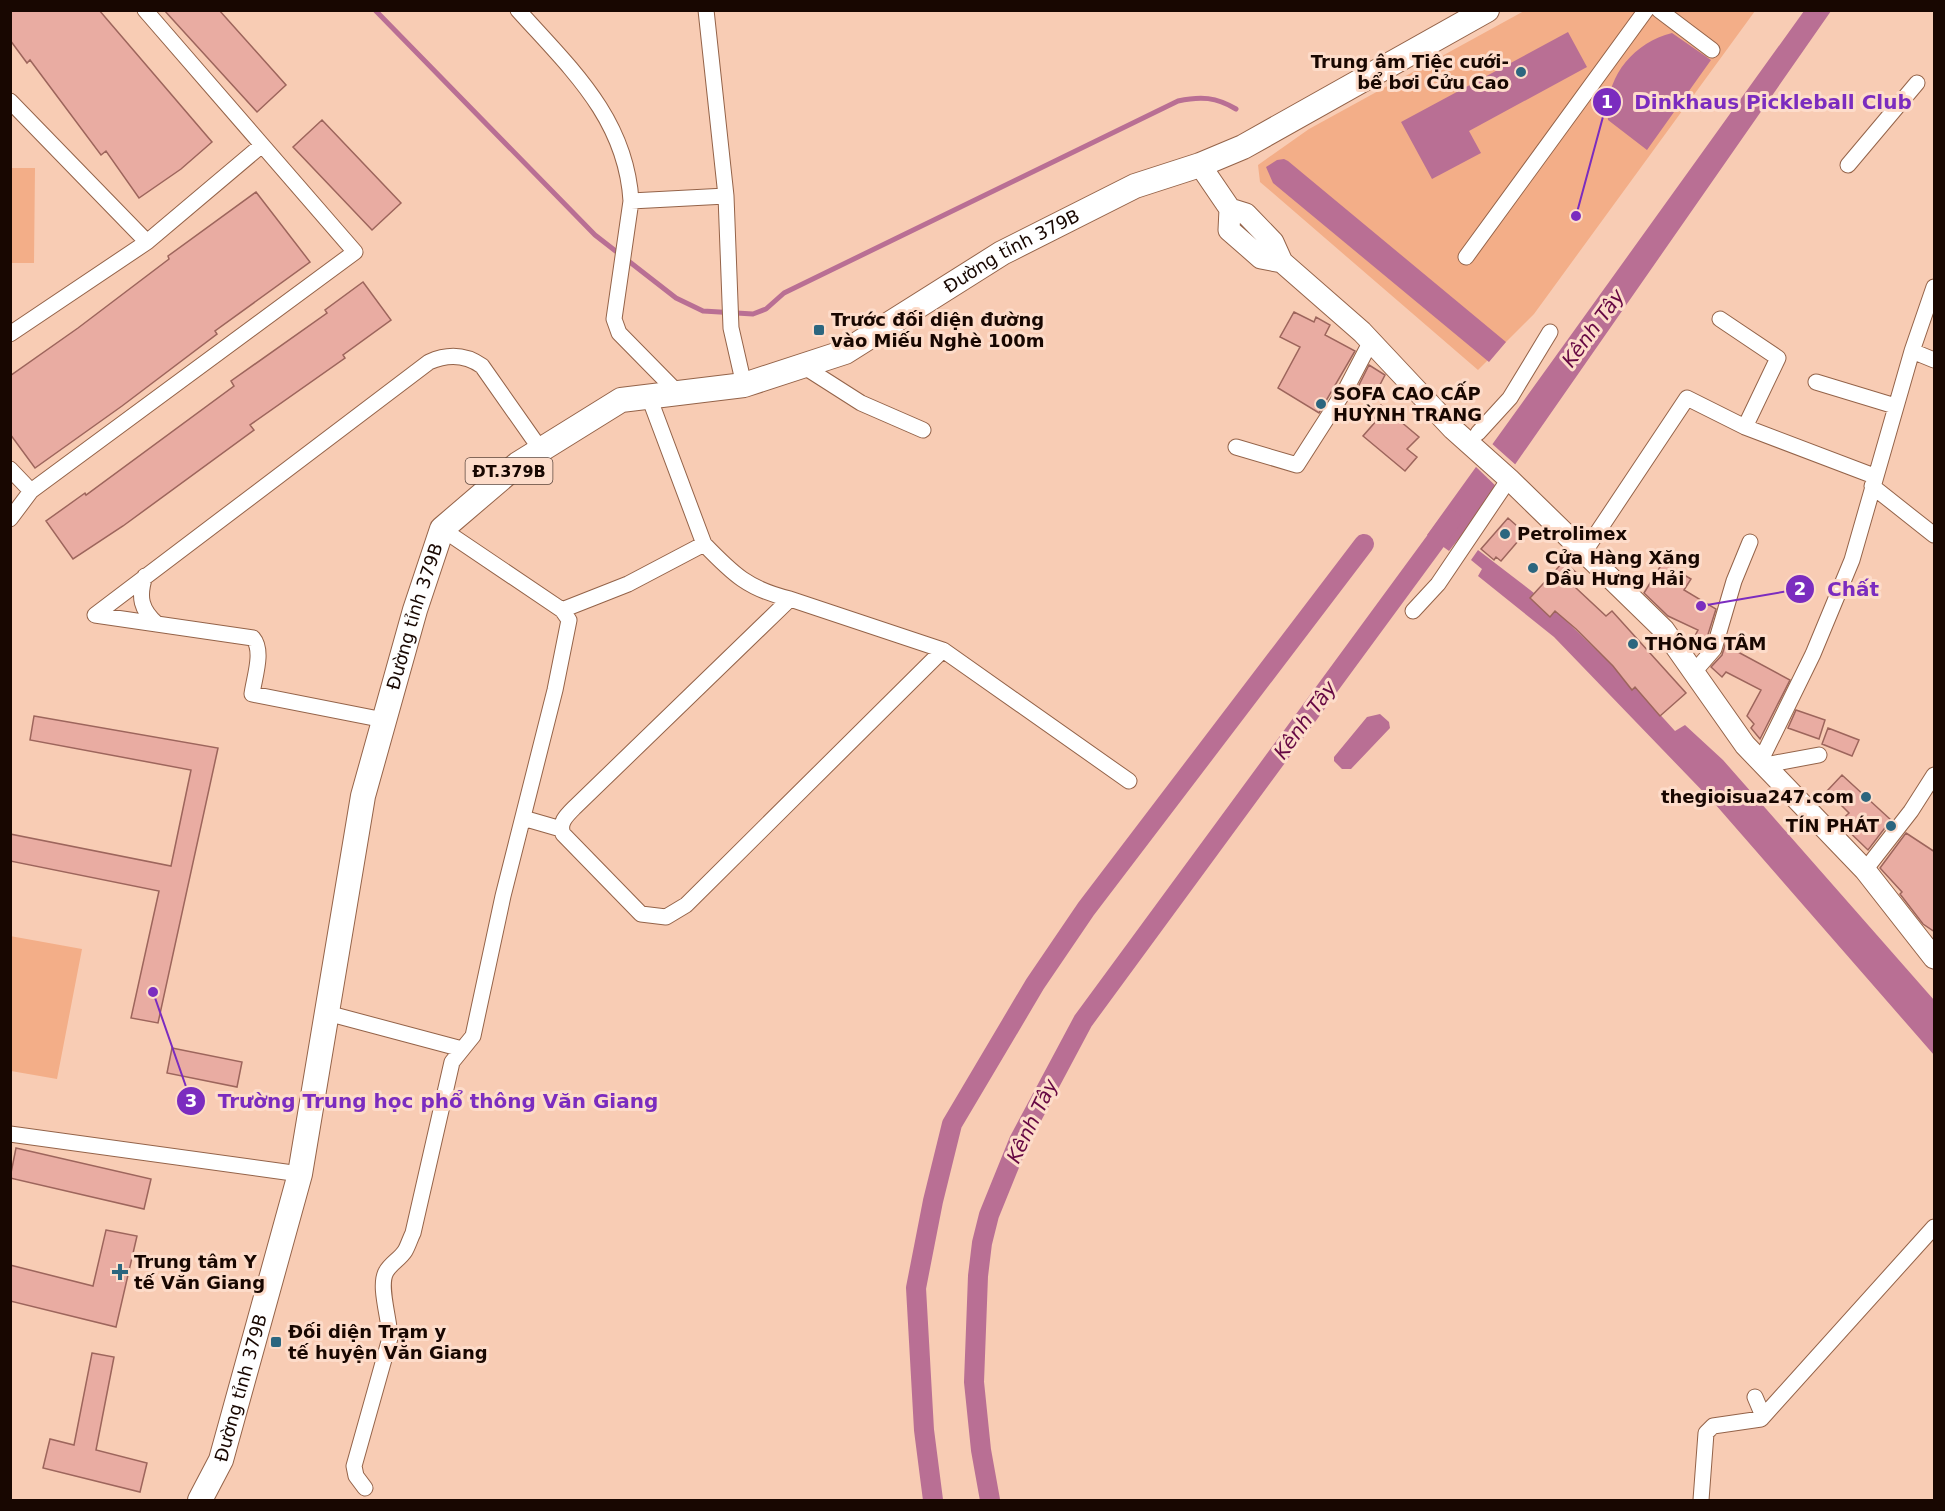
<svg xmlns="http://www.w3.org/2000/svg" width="1945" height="1511" font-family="'DejaVu Sans',sans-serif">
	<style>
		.green { fill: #f3ae88 }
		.water { fill: #b96f94 }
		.pier { fill: #f8ccb4 }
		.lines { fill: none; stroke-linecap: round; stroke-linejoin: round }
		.stream { stroke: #b96f94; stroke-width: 5 }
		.canal { stroke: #b96f94; stroke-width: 20 }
		.building { fill: #e9aca2; stroke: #9d655c; stroke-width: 1.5 }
		.street-casing { stroke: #946349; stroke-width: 17 }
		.secondary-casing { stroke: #946349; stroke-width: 23 }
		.primary-casing { stroke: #946349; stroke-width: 26 }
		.street { stroke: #fff; stroke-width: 15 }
		.secondary { stroke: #fff; stroke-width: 21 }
		.primary { stroke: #fff; stroke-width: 24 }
		.poi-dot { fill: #2c667f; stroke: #fddcca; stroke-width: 2 }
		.labels { text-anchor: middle; stroke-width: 6; stroke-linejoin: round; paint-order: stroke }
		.shield { fill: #fddcca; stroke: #5d473d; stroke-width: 1.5 }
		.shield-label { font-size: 16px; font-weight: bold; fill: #180701 }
		.poi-label { font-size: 18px; font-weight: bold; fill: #180701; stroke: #fddcca; text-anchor: start }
		.street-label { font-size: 18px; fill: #180701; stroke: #fddcca }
		.water-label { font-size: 20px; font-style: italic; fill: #660843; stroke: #fddcca }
		.leader { fill: none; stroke: #7b2cbf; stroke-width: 2 }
		.callout-dot { fill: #7b2cbf; stroke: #fddcca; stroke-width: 2 }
		.mark-label { font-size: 18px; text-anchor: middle; font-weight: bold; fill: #fff }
		.callout-label { font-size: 20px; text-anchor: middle; font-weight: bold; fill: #7b2cbf; stroke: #fddcca; stroke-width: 6; stroke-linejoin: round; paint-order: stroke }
	</style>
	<rect width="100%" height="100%" fill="#f8ccb4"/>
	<path class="green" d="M1524 11H1755L1534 314 1478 370 1260 182 1258 165 1309 129Z
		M11 168H35L34 263H11Z
		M10 936 82 949 57 1079 11 1071Z"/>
	<path class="water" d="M1804 11H1831L1498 489 1449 551 1427 535Z
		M1568 32 1587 67 1469 131 1481 153 1432 179 1401 122Z
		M1672 33 1711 60 1647 150 1608 120C1604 79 1632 43 1672 33Z
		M1284 159 1288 161 1506 342 1489 362 1273 183 1266 167 1277 160Z
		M1478 550 1534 593 1530 598 1550 616 1556 611 1613 666 1632 690 1635 687 1675 731 1685 725 1723 760 1934 1000V1055L1715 804 1554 637 1478 576 1482 569 1471 560Z
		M1380 714 1389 722 1390 728 1351 769H1342L1334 761V757L1367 717Z"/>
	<path class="pier" d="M1490 442 1517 466 1500 490 1474 465Z"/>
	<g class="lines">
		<path class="stream" d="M375 10 595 235 676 298 703 311 753 314 766 309 784 293 1178 101C1201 96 1216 97 1236 109"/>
		<path class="canal" d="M933 1500 924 1430 916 1288 933 1201 952 1124 1035 984 1086 909 1364 544
			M990 1500 981 1450 974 1382 978 1276 982 1243 989 1215 1019 1141 1083 1021 1451 520"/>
	</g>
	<path class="building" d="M10 10H99L212 142 181 169 139 198 106 151 101 155 30 60 27 63 10 40Z
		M164 10H219L286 85 257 112Z
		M322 120 401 203 372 230 293 147Z
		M256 192 310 262 215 331 217 334 122 406 35 468 10 434V376L78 328 169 259 168 256Z
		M363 282 391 320 343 355 345 358 250 425 254 430 123 526 73 559 46 521 85 493 86 495 234 386 231 381 327 313 325 310Z
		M1294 312 1314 322 1316 317 1330 325 1325 335 1355 351 1319 413 1278 388 1300 347 1280 337Z
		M1369 365 1385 375 1373 398 1357 389Z
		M1381 405 1419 437 1407 449 1417 457 1405 471 1363 436 1377 420 1372 416Z
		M1508 518 1525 533 1501 561 1496 557 1494 560 1481 549Z
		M1564 561 1584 580 1576 588 1606 616 1612 611 1686 693 1660 716 1635 687 1632 690 1613 666 1576 629 1555 611 1550 617 1530 598Z
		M1663 562 1691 579 1684 590 1716 609 1705 644 1700 650 1690 645 1698 630 1668 616 1644 593Z
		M1725 645 1790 680 1760 739 1751 728 1754 724 1747 716 1761 690 1726 672 1722 677 1711 667 1722 655Z
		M1796 710 1825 720 1819 739 1788 728Z
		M34 716 218 748 158 1023 131 1018 159 891 10 861V834L171 866 191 770 30 740Z
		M1828 728 1859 740 1852 756 1822 744Z
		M1842 775 1891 820 1868 850 1839 822 1849 813 1827 791Z
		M1906 833 1935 852V932L1923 924 1900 894 1902 892 1880 868Z
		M172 1048 242 1062 237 1087 167 1073Z
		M16 1148 151 1179 144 1209 10 1178Z
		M106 1230 137 1236 116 1327 10 1301V1265L93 1286Z
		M92 1353 114 1357 96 1450 147 1463 140 1492 43 1468 50 1439 74 1445Z"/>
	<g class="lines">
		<defs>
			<path id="street" d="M518 10C570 68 626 118 631 201L726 196
				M706 10 726 196 731 328 744 385
				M1659 10 1712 50
				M10 101 147 242
				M1848 165 1917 83
				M631 201 614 319 619 333 678 393
				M1466 257 1646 10
				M1720 319 1778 358 1745 427
				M10 334 147 242 262 145
				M1912 351 1934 287
				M803 366 861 403 923 430
				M1816 382 1895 406
				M649 397 704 544
				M1478 433 1510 398 1550 332
				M1236 447 1297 465 1347 387 1370 343
				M10 469 31 491
				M1872 486 1934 535
				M10 519 31 491 355 252 145 10
				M1585 551 1687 398 1745 427 1874 476
				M145 576C138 597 141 610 157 624
				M562 610 628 584 704 544C733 574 748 589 790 599
				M1413 611 1438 584 1509 479
				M943 650 686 905 666 917 641 914 563 834C558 823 567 815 575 807L790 599 943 650 1129 781
				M1694 672 1714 649 1734 581 1750 542
				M384 720 252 694C254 678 264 651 253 638L95 615 429 362C447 354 465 354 482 366L541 450
				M1761 760 1813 654 1852 560 1912 351 1934 360
				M1765 765 1819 755
				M523 818 561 829
				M1865 870 1911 811 1934 775
				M327 1013 462 1049
				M10 1134 300 1174
				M1755 1397 1763 1416
				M365 1488 356 1476 354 1466 390 1338C390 1320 378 1286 386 1272 390 1264 400 1259 405 1251 408 1246 410 1239 413 1233L452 1062 473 1036 503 896 555 690 569 620 562 610 442 529
				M1701 1500 1706 1433 1713 1426 1761 1419 1934 1227"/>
			<path id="secondary" d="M1200 165 1230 209 1229 230 1261 258 1282 262
				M1230 209 1246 214 1273 242 1282 262 1362 332 1453 429 1509 479 1664 630 1745 745 1865 870 1934 958"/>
			<g id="primary">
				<path id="s1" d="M200 1500 221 1460 300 1174 363 796 415 610 442 529 518 464 621 400 744 385 845 352 1002 253 1135 186 1200 165 1243 147 1487 10"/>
			</g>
		</defs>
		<use href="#street" class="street-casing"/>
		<use href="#secondary" class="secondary-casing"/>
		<use href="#primary" class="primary-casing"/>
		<use href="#street" class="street"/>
		<use href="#secondary" class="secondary"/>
		<use href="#primary" class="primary"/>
	</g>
	<g class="poi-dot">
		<circle cx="1521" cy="72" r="6"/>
		<rect x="813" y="324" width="12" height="12" rx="3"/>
		<circle cx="1321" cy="404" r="6"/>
		<circle cx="1505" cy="534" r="6"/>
		<circle cx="1533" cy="568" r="6"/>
		<circle cx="1633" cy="644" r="6"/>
		<circle cx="1866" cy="797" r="6"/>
		<circle cx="1891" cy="826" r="6"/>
		<path d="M117 1263h6v6h6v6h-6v6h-6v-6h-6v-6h6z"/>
		<rect x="270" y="1336" width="12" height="12" rx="3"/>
	</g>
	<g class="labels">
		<rect class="shield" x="465.5" y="458" width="87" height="26" rx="4.5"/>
		<g class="shield-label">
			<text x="509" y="477">ĐT.379B</text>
		</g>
		<g class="poi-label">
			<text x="1509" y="68" text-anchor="end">Trung âm Tiệc cưới-<tspan x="1509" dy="21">bể bơi Cửu Cao</tspan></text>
			<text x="831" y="326">Trước đối diện đường<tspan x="831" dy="21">vào Miếu Nghè 100m</tspan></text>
			<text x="1333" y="400">SOFA CAO CẤP<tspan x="1333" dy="21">HUỲNH TRANG</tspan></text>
			<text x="1517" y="540">Petrolimex</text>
			<text x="1545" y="564">Cửa Hàng Xăng<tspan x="1545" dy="21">Dầu Hưng Hải</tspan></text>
			<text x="1645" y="650">THÔNG TÂM</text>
			<text x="1854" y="803" text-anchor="end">thegioisua247.com</text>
			<text x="1879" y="832" text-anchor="end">TÍN PHÁT</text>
			<text x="134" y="1268">Trung tâm Y<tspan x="134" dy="21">tế Văn Giang</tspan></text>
			<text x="288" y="1338">Đối diện Trạm y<tspan x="288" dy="21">tế huyện Văn Giang</tspan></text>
		</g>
		<g class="street-label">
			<text dy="6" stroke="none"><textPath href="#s1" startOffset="1650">Đường tỉnh 379B</textPath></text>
			<text dy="6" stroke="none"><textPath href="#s1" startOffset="912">Đường tỉnh 379B</textPath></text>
			<text dy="6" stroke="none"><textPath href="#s1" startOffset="120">Đường tỉnh 379B</textPath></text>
		</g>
		<g class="water-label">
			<text transform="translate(1593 328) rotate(-54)" y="7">Kênh Tây</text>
			<text transform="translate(1305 720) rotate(-54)" y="7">Kênh Tây</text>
			<text transform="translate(1032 1121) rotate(-64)" y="7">Kênh Tây</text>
		</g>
	</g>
	<path class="leader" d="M1576 216L1607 102M1701 606L1800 589M153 992L191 1101"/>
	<g class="callout-dot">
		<circle cx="1576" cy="216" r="6"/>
		<circle cx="1701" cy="606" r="6"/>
		<circle cx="153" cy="992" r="6"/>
		<circle cx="1607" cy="102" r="15"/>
		<circle cx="1800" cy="589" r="15"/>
		<circle cx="191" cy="1101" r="15"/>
	</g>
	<g class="mark-label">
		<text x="1607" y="108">1</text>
		<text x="1800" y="595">2</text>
		<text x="191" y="1107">3</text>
	</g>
	<g class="callout-label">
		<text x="1773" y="109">Dinkhaus Pickleball Club</text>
		<text x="1853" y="596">Chất</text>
		<text x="438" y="1108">Trường Trung học phổ thông Văn Giang</text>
	</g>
	<rect width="1945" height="1511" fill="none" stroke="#180701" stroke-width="24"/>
</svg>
